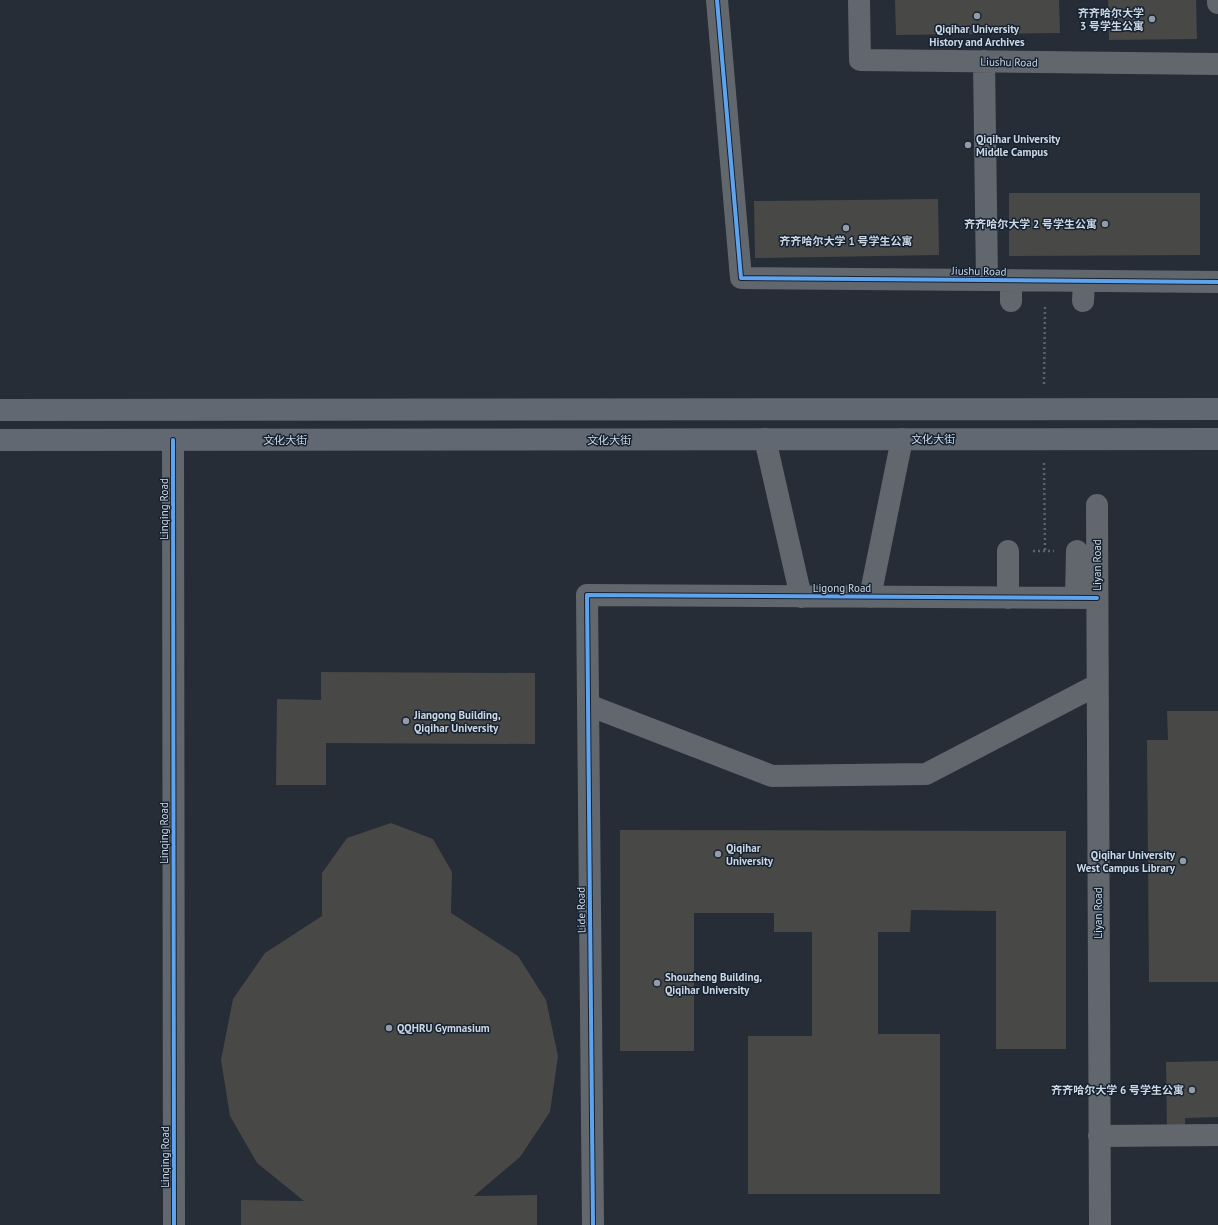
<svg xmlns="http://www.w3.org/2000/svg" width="1218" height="1225" font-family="'PT Sans','Noto Sans SC',sans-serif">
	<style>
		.building { fill: #484946 }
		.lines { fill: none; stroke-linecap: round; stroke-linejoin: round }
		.path { stroke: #5d636a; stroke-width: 2.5; stroke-dasharray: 2 3; stroke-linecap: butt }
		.minor { stroke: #62676e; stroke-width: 22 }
		.tertiary { stroke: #62676e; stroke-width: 22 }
		.secondary { stroke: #616872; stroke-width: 22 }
		.cycleway-casing { stroke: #152232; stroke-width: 6 }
		.cycleway { stroke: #60a3ed; stroke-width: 4 }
		.poi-dot { fill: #939ca6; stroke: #152232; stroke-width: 1.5 }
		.labels { text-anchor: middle; stroke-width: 3; stroke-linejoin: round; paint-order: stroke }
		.poi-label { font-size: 11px; font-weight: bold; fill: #ced7e2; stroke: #152232; text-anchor: start }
		.street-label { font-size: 11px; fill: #ced7e2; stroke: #152232 }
	</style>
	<rect width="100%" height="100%" fill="#262d36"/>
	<path class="building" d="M895 0H1059L1060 33 896 35Z
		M1108 0H1196L1197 39 1109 40Z
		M1009 193H1200V255L1009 256Z
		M938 199 939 255 755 258 754 201Z
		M321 672 535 673V744L326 743V785H276L277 699 321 700Z
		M1167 711H1218V982H1149L1147 740H1168Z
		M391 823 433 839 452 872 451 913 518 956 546 1000 558 1056 550 1112 520 1157 474 1196 537 1195V1225H241V1200L304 1201 257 1163 230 1116 221 1060 233 999 265 953 322 916V873L347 838Z
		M620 830 1066 831V1049H996V911L911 910 910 932H878V1034H940V1194H748V1036H812V932H774V913H694V1051H620Z
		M1218 1061V1117L1185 1118V1127H1167L1166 1062Z"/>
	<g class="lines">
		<path class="path" d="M1044 384 1045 305
			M1044 463 1045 551
			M1033 551H1054"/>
		<path class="minor" d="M717 0 741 278 1218 282
			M859 0 860 60 1218 64
			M1218 0V3
			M984 61 987 280
			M1011 301V280
			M1083 301 1084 281
			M765 439 801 597
			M1097 505 1100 1225
			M870 597 902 439
			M1008 598V551
			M1076 598 1077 551
			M588 705 772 776 926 774 1097 685
			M1099 1136 1218 1135
			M593 1225 587 595 1097 598"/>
		<path class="tertiary" d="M173 440 174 1225"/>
		<path class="secondary" d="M0 410 1218 409
			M0 440 1218 439"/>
		<defs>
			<path id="cycleway" d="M717 0 741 278 1218 282
				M173 440 174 1225
				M593 1225 587 595 1097 598"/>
		</defs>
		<use href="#cycleway" class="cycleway-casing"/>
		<use href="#cycleway" class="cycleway"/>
	</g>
	<g class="poi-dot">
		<circle cx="977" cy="16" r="4"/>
		<circle cx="1152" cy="19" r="4"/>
		<circle cx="968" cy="145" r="4"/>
		<circle cx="1105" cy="224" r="4"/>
		<circle cx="846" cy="228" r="4"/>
		<circle cx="406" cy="721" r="4"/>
		<circle cx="718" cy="854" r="4"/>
		<circle cx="1183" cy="861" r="4"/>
		<circle cx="657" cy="983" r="4"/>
		<circle cx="389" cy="1028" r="4"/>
		<circle cx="1192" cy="1090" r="4"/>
	</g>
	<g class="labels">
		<g class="poi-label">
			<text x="1144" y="17" text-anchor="end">齐齐哈尔大学<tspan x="1144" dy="13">3 号学生公寓</tspan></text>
			<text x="977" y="33" text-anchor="middle">Qiqihar University<tspan x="977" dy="13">History and Archives</tspan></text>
			<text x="976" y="143">Qiqihar University<tspan x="976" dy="13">Middle Campus</tspan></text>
			<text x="1097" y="228" text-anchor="end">齐齐哈尔大学 2 号学生公寓</text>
			<text x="846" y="245" text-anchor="middle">齐齐哈尔大学 1 号学生公寓</text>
			<text x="414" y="719">Jiangong Building,<tspan x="414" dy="13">Qiqihar University</tspan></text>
			<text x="726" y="852">Qiqihar<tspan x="726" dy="13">University</tspan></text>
			<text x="1175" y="859" text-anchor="end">Qiqihar University<tspan x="1175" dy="13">West Campus Library</tspan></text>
			<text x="665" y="981">Shouzheng Building,<tspan x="665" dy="13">Qiqihar University</tspan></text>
			<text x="397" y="1032">QQHRU Gymnasium</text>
			<text x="1184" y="1094" text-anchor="end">齐齐哈尔大学 6 号学生公寓</text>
		</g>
		<g class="street-label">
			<text transform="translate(1009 62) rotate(1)" y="4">Liushu Road</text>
			<text transform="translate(979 271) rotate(1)" y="4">Jiushu Road</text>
			<text x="933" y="443">文化大街</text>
			<text x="285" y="444">文化大街</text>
			<text x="609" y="444">文化大街</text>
			<text transform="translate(164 509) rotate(-90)" y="4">Linqing Road</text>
			<text transform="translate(1097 565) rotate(-90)" y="4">Liyan Road</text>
			<text x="842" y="592">Ligong Road</text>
			<text transform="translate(164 833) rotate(-90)" y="4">Linqing Road</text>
			<text transform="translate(581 910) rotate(-91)" y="4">Lide Road</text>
			<text transform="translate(1098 913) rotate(-90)" y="4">Liyan Road</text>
			<text transform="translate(165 1157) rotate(-90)" y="4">Linqing Road</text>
		</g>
	</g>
</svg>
